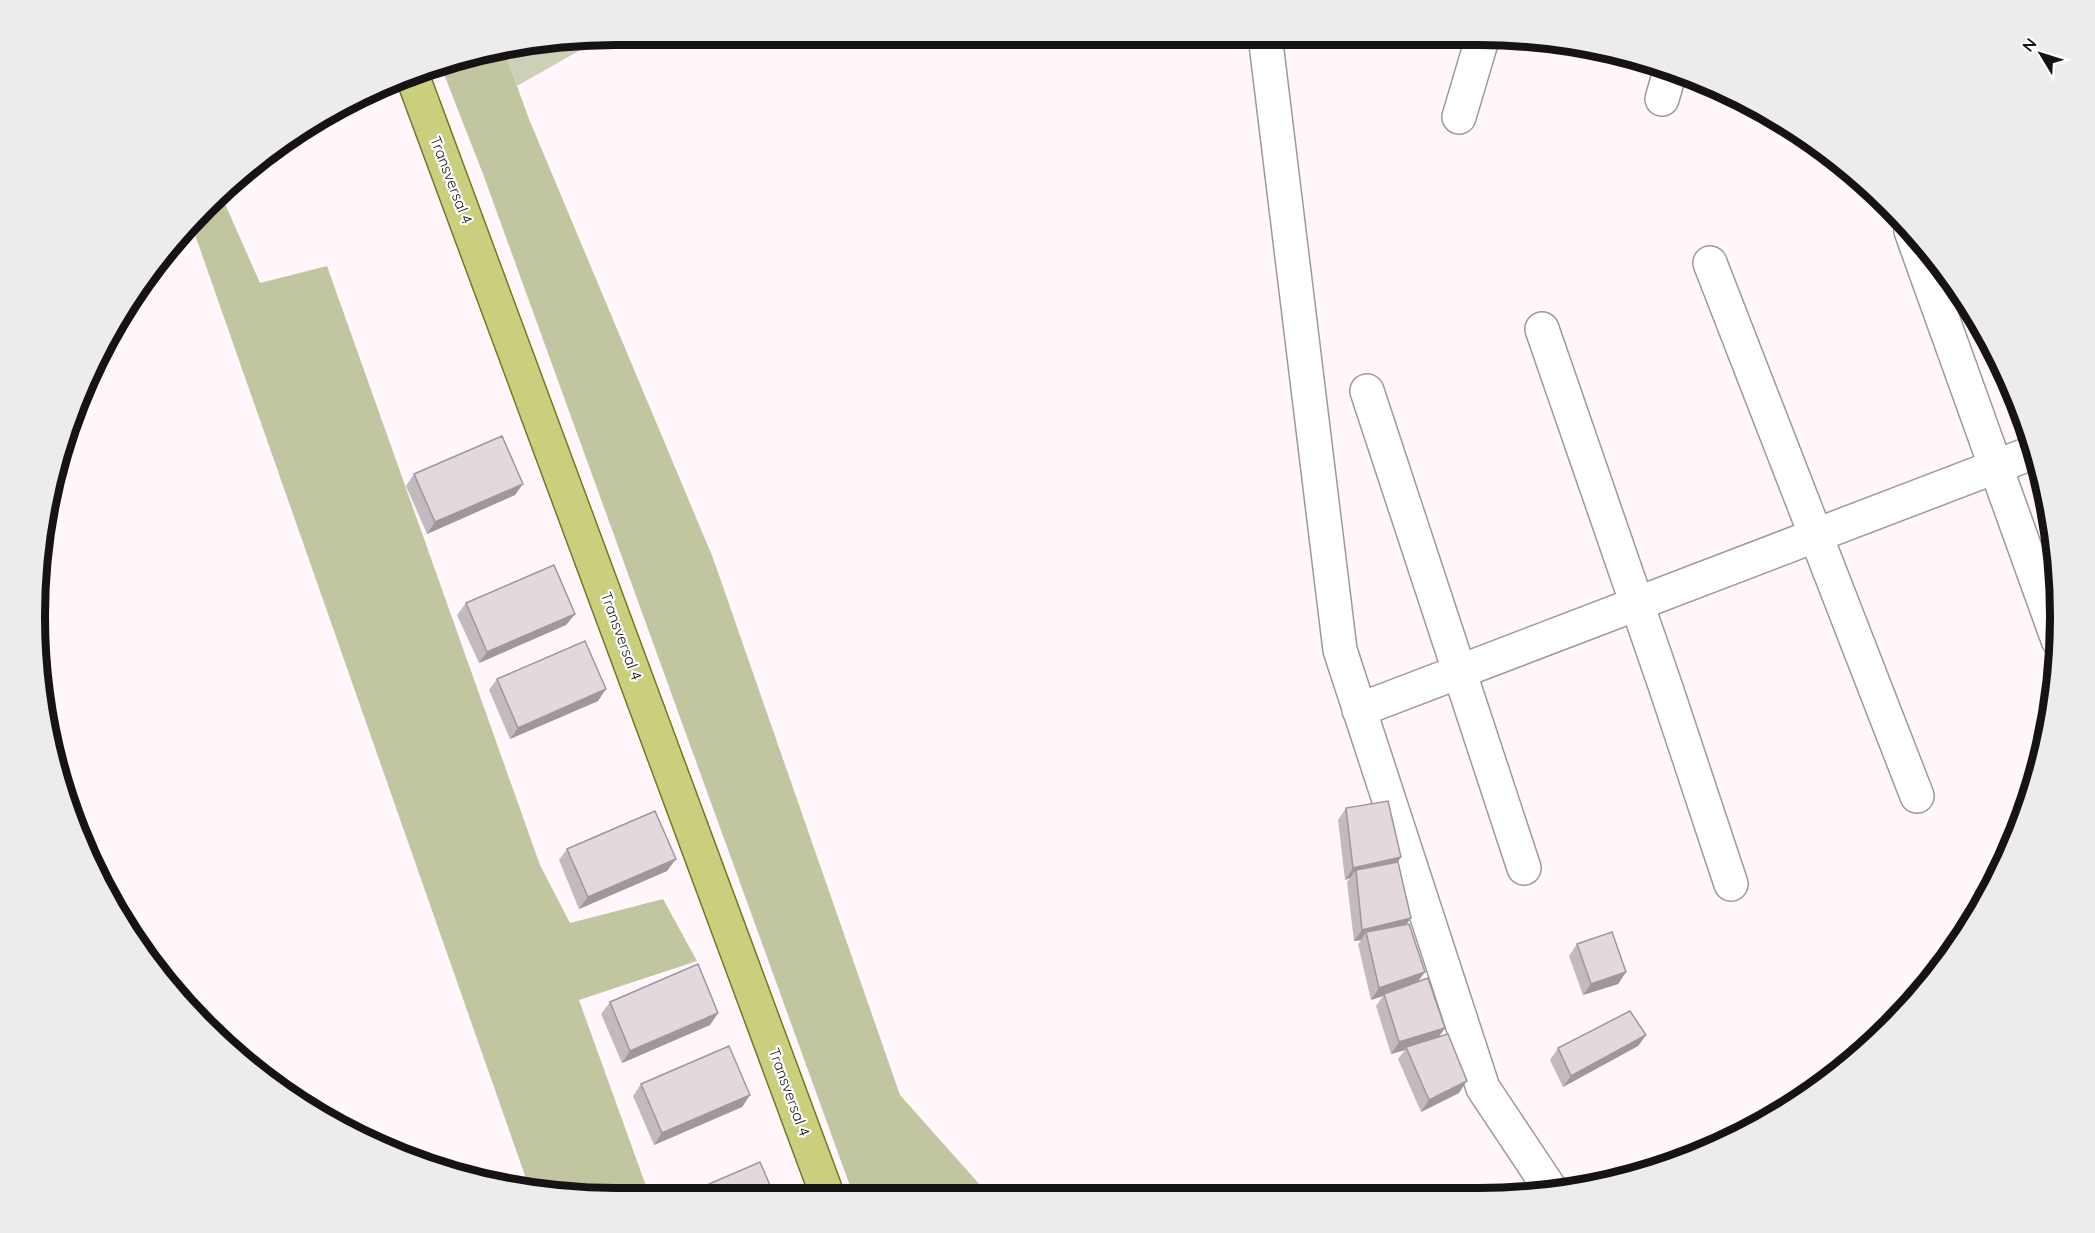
<svg xmlns="http://www.w3.org/2000/svg" width="2095" height="1233" font-family="Quicksand,sans-serif">
	<style>
		.green { fill: #ccd0b6 }
		.forest { fill: #c1c6a1 }
		.lines { fill: none; stroke-linecap: round; stroke-linejoin: round }
		.minor-casing { stroke: #a1979c; stroke-width: 36 }
		.major-casing { stroke: #757820; stroke-width: 36 }
		.minor { stroke: #fff; stroke-width: 33 }
		.major { stroke: #cacf7d; stroke-width: 33 }
		.wall { fill: #c2babe }
		.shaded-wall { fill: #9e979b }
		.building { fill: #e2d8dd; stroke: #9e979b; stroke-width: 1.5 }
		.labels { text-anchor: middle; stroke-width: 4.5; stroke-linejoin: round; paint-order: stroke }
		.street-label { font-size: 15px; fill: #171315; stroke: #fff }
		.rim { fill: none; stroke: #171315; stroke-width: 8 }
	</style>
	<rect width="100%" height="100%" fill="#fff7fb"/>
	<path class="green" d="M605 36 517 86 505 53Z"/>
	<path class="forest" d="M505 53 529 119 713 558 900 1095 981 1186V1197H854L483 174 440 64Z
		M222 197 260 283 327 266 540 865 570 923 663 899 697 961 579 1000 650 1197H578L529 1187 193 229Z"/>
	<g class="lines">
		<defs>
			<path id="minor" d="M1265 35 1340 650 1483 1088 1551 1190
				M1662 99 1671 68
				M1459 117 1483 36
				M1911 231 2058 640
				M1710 263 1917 796
				M1542 329 1666 688 1731 884
				M1367 391 1524 868
				M1359 710 2034 452"/>
			<path id="major" d="M412 75 828 1197"/>
		</defs>
		<use href="#minor" class="minor-casing"/>
		<use href="#major" class="major-casing"/>
		<use href="#minor" class="minor"/>
		<use href="#major" class="major"/>
	</g>
	<path class="wall" d="M414 474 515 495 427 534 406 486Z
		M466 603 575 614 566 625 479 663 457 615Z
		M497 679 598 701 510 739 489 690Z
		M1346 808 1401 857 1398 862 1411 918 1406 925 1418 982 1445 1028 1439 1037 1459 1093 1421 1112 1398 1059 1405 1050 1391 1054 1376 1006 1383 996 1371 1000 1358 944 1361 940 1354 941 1347 882 1350 878 1345 880 1338 820Z
		M567 849 667 871 579 909 559 860Z
		M1577 944 1626 972 1618 984 1583 995 1569 956Z
		M610 1002 718 1013 710 1025 622 1063 601 1014Z
		M1646 1035 1638 1046 1563 1087 1550 1060 1558 1048Z
		M641 1084 750 1095 742 1107 654 1145 633 1096Z"/>
	<path class="shaded-wall" d="M523 484 515 495 427 534 435 522Z
		M575 614 566 625 479 663 487 652Z
		M606 689 598 701 510 739 518 728Z
		M1401 857 1393 869 1356 870 1350 878 1345 880 1353 868Z
		M676 859 667 871 579 909 588 897Z
		M1411 918 1402 930 1366 932 1361 940 1354 941 1362 930Z
		M1425 972 1417 983 1384 994 1383 996 1371 1000 1379 988Z
		M1626 972 1618 984 1583 995 1591 984Z
		M718 1013 710 1025 622 1063 630 1051Z
		M1445 1028 1437 1039 1406 1047 1405 1050 1391 1054 1399 1042Z
		M1646 1035 1638 1046 1563 1087 1571 1076Z
		M1467 1081 1459 1093 1421 1112 1429 1100Z
		M750 1095 742 1107 654 1145 662 1133Z"/>
	<path class="building" d="M502 436 523 484 435 522 414 474Z
		M554 565 575 614 487 652 466 603Z
		M585 641 606 689 518 728 497 679Z
		M1388 801 1401 857 1353 868 1346 808Z
		M655 811 676 859 588 897 567 849Z
		M1398 862 1411 918 1362 930 1356 870Z
		M1409 924 1425 972 1379 988 1366 932Z
		M1612 932 1626 972 1591 984 1577 944Z
		M698 964 718 1013 630 1051 610 1002Z
		M1428 978 1445 1028 1399 1042 1384 994Z
		M1630 1011 1646 1035 1571 1076 1558 1048Z
		M1448 1034 1467 1081 1429 1100 1406 1047Z
		M729 1046 750 1095 662 1133 641 1084Z
		M760 1162 775 1197H679Z"/>
	<g class="labels">
		<g class="street-label">
			<text transform="translate(451 180) rotate(69)" y="5">Transversal 4</text>
			<text transform="translate(621 636) rotate(70)" y="5">Transversal 4</text>
			<text transform="translate(789 1092) rotate(70)" y="5">Transversal 4</text>
		</g>
	</g>
	<path d="M0 0H2095V1233H0ZM616 45H1479A571 571 0 0 1 2050 616V617A571 571 0 0 1 1479 1188H616A571 571 0 0 1 45 617V616A571 571 0 0 1 616 45Z" fill="#ececec" fill-rule="evenodd"/>
	<path class="rim" d="M616 45H1479A571 571 0 0 1 2050 616V617A571 571 0 0 1 1479 1188H616A571 571 0 0 1 45 617V616A571 571 0 0 1 616 45Z"/>
	<g transform="translate(2041 54) rotate(308)" stroke="#ffffff" stroke-width="4.5" paint-order="stroke">
	<path d="M0-4.5L10 22L0 15L-10 22Z" fill="#171315"/>
	<text y="-9" font-size="16" font-weight="bold" text-anchor="middle" fill="#171315">N</text>
	</g>
</svg>
